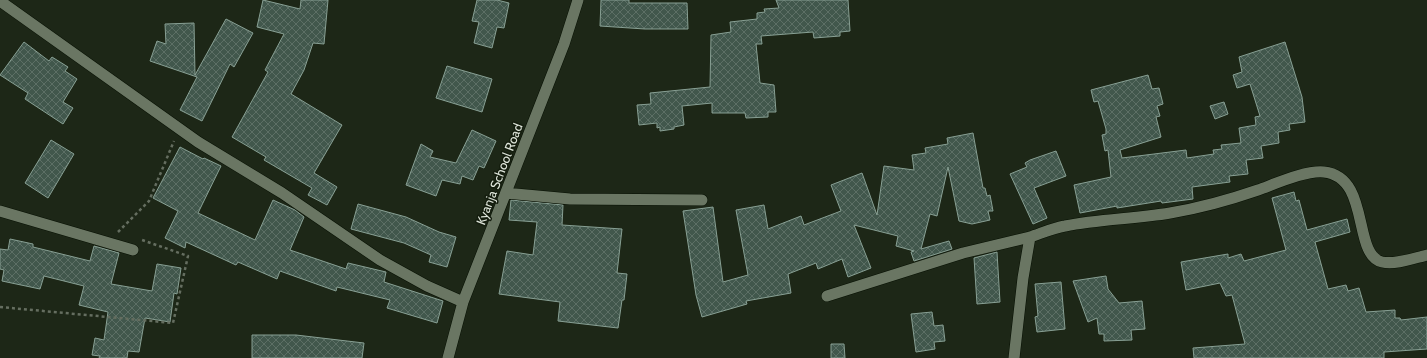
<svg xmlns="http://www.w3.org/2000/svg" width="1427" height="358" font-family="Cabin,sans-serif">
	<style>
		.building { fill: url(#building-cross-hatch); stroke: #88a094 }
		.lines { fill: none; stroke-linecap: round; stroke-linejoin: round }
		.minor-casing { stroke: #071003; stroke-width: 12 }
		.path { stroke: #656e60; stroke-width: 2.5; stroke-dasharray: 3 3; stroke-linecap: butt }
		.minor { stroke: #6a7663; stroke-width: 11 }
		.labels { text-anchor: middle; stroke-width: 3; stroke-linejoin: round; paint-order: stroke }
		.street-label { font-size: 13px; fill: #dfe6db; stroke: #141d0e }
	</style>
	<defs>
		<pattern id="building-cross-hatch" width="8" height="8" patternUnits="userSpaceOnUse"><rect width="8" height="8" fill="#41574c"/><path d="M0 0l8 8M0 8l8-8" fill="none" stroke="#5c6f65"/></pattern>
	</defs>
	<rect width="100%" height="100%" fill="#1d2717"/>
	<path class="building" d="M263 0 300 9 301 0H328L324 44 313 43 304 70 291 94 342 125 314 173 337 187 327 205 308 195 312 188 264 160 266 157 232 137 268 72 265 70 284 34 257 27Z
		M477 0H497L509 3 504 28 497 27 492 48 474 43 479 22 472 21Z
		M601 0H629V3H687L688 29H645L600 26Z
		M776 0H848L850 31 840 32V36L814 38 813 32 761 36 762 44H756L760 83 774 85 776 112H768V117L746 118 745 113H712V103L682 106 684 125 674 127V129L660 131V127L657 128V123L639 125 637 105 651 104 650 93 710 87 711 35 731 32 730 22 757 19V13L765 12 764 9 779 8Z
		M226 19 253 33 234 67 230 64 202 121 180 110 197 77 150 61 157 41 166 44 165 24 194 23 195 75Z
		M24 42 49 61 52 57 68 67 65 71 77 79 63 102 73 108 63 124 25 99 28 93 0 75Z
		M1285 42 1302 97 1305 122 1289 124 1290 130 1278 132 1279 143 1261 146 1263 158 1246 160 1248 174 1229 176 1230 182 1192 187 1193 199 1162 203 1161 201 1117 208V206L1080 213 1074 185 1111 177 1108 150 1105 151 1102 135 1106 134V129L1098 101 1094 102 1091 90 1148 75 1152 89 1159 88 1163 104 1157 106 1160 116 1156 117 1161 137 1120 150 1122 158 1186 150 1187 158 1214 154 1213 150 1222 149 1221 145 1241 143 1239 128 1256 125 1255 117 1260 116 1250 84 1237 88 1233 75 1242 72 1239 57Z
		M447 66 492 79 482 112 436 98Z
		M1224 102 1228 114 1215 119 1210 106Z
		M472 130 496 141 484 168 479 166 473 180 462 176 460 184 442 180 436 196 406 185 421 144 433 151 430 157 456 163Z
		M973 133 983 188H985L987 196 990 195 993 211H988L990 220 972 224 959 221 948 167 937 216 930 214 921 249 949 241 952 249 914 261 911 252 914 251 896 246 898 236 854 225 871 268 848 277 842 259 818 269 816 263 788 274 791 293 746 301 747 304 702 317 696 295 683 211 713 207 723 282 748 275 736 210 764 205 768 229 801 216 804 225 841 211 831 185 862 173 877 215 884 166 914 170 912 155 926 153 925 148 948 144 947 138Z
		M51 140 74 154 48 198 25 183Z
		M180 147 203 159 204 158 221 166 198 213 255 240 273 200 295 210 304 217 290 250 346 269 348 263 386 272 384 282 443 301 437 323 387 308 390 300 337 287 336 291 280 271 277 279 238 262 236 265 186 242 185 248 165 238 178 211 153 198Z
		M1056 151 1066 176 1034 188 1047 218 1033 224 1010 174 1027 167 1025 163 1030 160Z
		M1294 192 1296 201 1299 200 1307 230 1347 219 1350 232 1315 242 1328 289 1346 285 1348 291 1359 288 1366 312 1395 310V318H1400L1401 320 1427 317V349L1384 352V358H1194L1193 348 1245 344 1232 295 1226 296 1220 283 1186 290 1181 262 1228 254V258L1241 254 1244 261 1286 250 1272 198Z
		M511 200 563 205 562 225 622 229 617 273 627 274 624 300H622L618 328 558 321 560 302 499 294 507 251 533 255 537 222 509 220Z
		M358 204 406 217 439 232 456 237 447 267 429 262 431 255 404 243 351 229Z
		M10 239 33 244V247L90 261 94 246 119 253 111 284 152 291 157 264 181 268 177 294 174 293 170 322 145 318 139 352 128 351 127 358H99L100 356 92 355 95 338 104 340 108 312 79 305 84 286 44 276 40 289 2 281 4 270 0 269V249L8 250Z
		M997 252 1000 302 977 304 974 258Z
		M1106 276 1108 289 1119 303 1142 301 1145 329 1131 330 1132 340 1104 341V334H1099L1097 318 1088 322 1073 281Z
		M1061 282 1065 329 1037 332 1035 317 1038 316 1035 284Z
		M932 312 934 326 943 325 945 341 934 342 935 349 916 352 911 314Z
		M252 335H296L364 343 362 358H252Z
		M831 344H844L845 358H831Z"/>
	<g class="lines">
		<defs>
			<path id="minor" d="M0 1 198 142 282 193 380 260 427 286 463 302
				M506 193 570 199 702 200
				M0 211 133 250
				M827 296 963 253 1030 237
				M448 358 463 302 564 44 578 0
				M1014 358 1023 278 1030 237C1042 233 1053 228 1065 226 1099 219 1135 219 1170 213 1200 208 1229 200 1258 190 1275 184 1306 170 1324 172 1371 177 1352 255 1382 262 1396 265 1414 258 1427 255"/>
		</defs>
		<use href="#minor" class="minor-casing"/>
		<path class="path" d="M118 232 149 201 174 141
			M0 307 173 323 188 256 142 240"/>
		<use href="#minor" class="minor"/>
	</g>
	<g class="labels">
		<g class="street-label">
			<text transform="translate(499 174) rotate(-69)" y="5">Kyanja School Road</text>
		</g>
	</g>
</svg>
